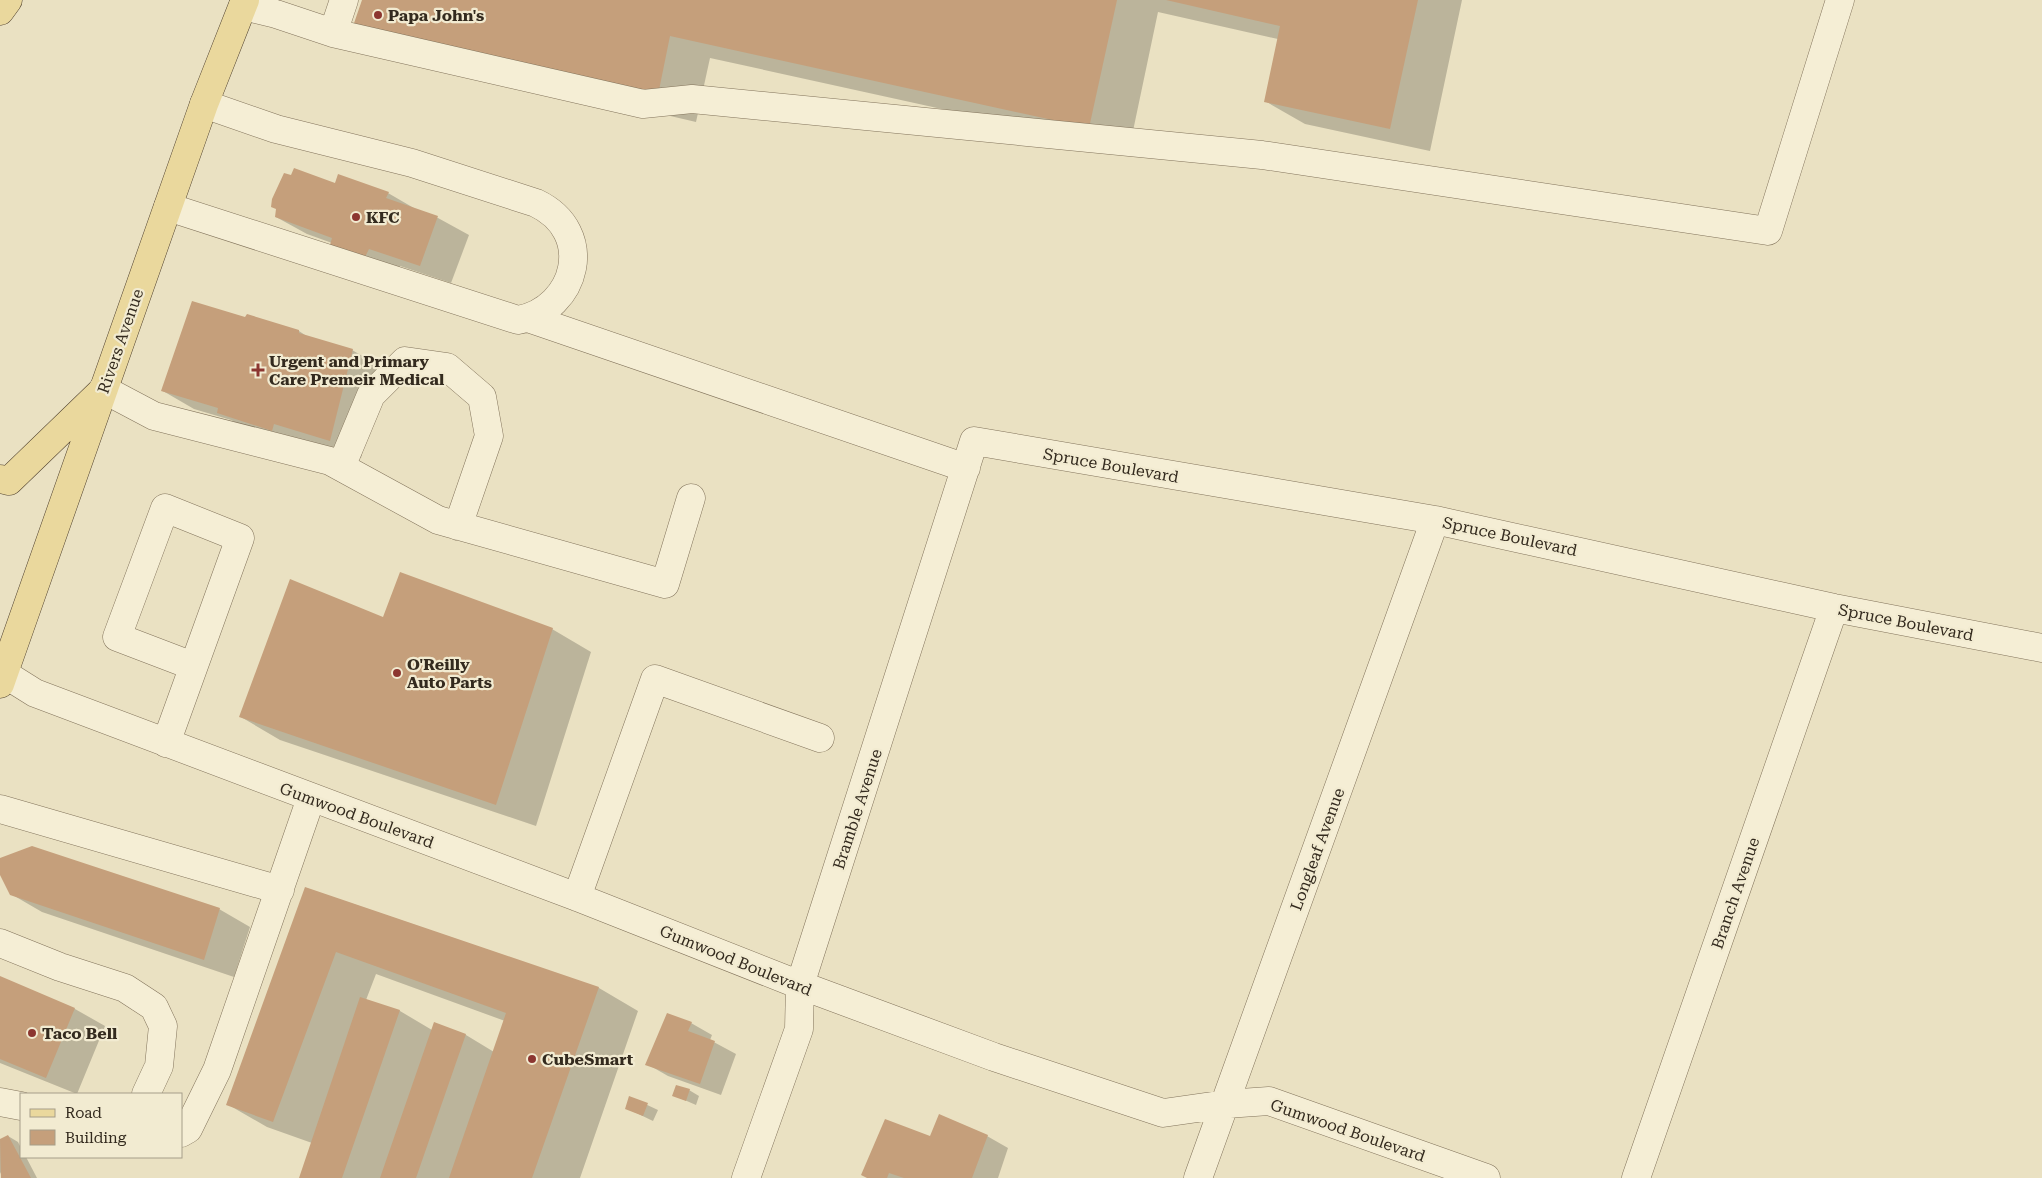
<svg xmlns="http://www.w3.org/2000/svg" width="2042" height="1178" font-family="'Roboto Serif',serif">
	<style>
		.shadow { fill: #0003; fill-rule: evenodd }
		.building { fill: #c59f7b }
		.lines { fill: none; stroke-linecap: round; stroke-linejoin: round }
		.minor-casing { stroke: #82735b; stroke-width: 29 }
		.major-casing { stroke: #50412f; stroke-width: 29 }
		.minor { stroke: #f5eed5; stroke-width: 28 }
		.major { stroke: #ead89d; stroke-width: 28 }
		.poi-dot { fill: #8c3630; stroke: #f2ebd1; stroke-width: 2 }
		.labels { text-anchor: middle; stroke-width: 4.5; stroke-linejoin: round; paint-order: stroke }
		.poi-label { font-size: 16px; font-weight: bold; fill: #332a1e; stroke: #f2ebd1; text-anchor: start }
		.street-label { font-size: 16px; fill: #332a1e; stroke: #f2ebd1 }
	</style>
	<rect width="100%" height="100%" fill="#eae1c2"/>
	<path class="shadow" d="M363 0H1462L1430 151 1305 124 1265 101 1278 39 1158 12 1129 150 710 58 696 122 393 51Z
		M336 184 388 193 419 211 438 218 469 235 451 283 400 266 396 274 332 243 307 234 276 217Z
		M246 319 299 331 308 337 352 350 383 368 361 458 305 441 249 430 231 420 194 409 163 391Z
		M384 619 552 629 591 652 536 826 280 740 241 717Z
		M0 860 219 909 250 927 234 977 42 912 11 894 0 872Z
		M306 888 599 988 638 1011 580 1178H300L312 1143 267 1127 227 1104ZM376 974 505 1021 494 1052 466 1035 435 1024 432 1030 400 1011 366 1000Z
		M0 978 75 1009 105 1026 77 1094 0 1063Z
		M691 1023 712 1035 710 1040 736 1054 721 1095 668 1076 647 1064Z
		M689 1090 699 1096 696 1105 673 1095Z
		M630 1097 658 1110 653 1121 626 1108Z
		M8 1136 18 1142 21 1148V1157H26L37 1178H3L0 1172V1140Z
		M987 1136 1008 1148 998 1178H868L930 1138Z"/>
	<path class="building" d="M362 0H1117L1089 128 670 36 657 100 352 29Z
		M1166 0H1418L1390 129 1264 102 1280 26Z
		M294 168 335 183 338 174 389 192 386 198 438 216 420 266 369 249 365 257 330 245 332 238 275 217 276 209 271 207 272 199 284 173 291 175Z
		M192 301 245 317 247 314 299 330V333L353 349 330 441 274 424 272 431 217 413 218 408 161 391Z
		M400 572 553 628 496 805 239 717 290 579 383 617Z
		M32 846 220 908 204 960 10 895 0 875V858Z
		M305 887 599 987 532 1178H449L506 1013 336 952 273 1122 226 1105Z
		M0 976 75 1008 46 1078 0 1059Z
		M360 997 400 1010 342 1178H299Z
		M667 1013 692 1022 688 1031 715 1041 700 1084 645 1065Z
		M434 1022 466 1034 416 1178H380Z
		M676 1085 690 1089 686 1101 672 1096Z
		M629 1096 648 1103 643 1116 625 1109Z
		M939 1114 988 1135 972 1178H904L889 1173 887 1178H867L861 1175 885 1119 930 1136Z
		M8 1135 31 1178H1L0 1139Z"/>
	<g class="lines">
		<defs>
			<path id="minor" d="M243 6 276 14 333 33 344 0
				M333 33 643 104 692 99 1262 155 1768 231 1840 0
				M168 207 518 320C577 309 597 232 536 203L412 163 276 129 204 104
				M528 318 966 468
				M103 389 154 416 330 461 438 520 665 584 691 498
				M341 467 371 395 405 361 447 367 482 397 489 436 458 526
				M0 671 35 693 577 897 800 985 994 1057 1163 1113 1226 1104 1269 1101 1486 1178
				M166 743 240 538 165 508 117 637 193 666
				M0 809 280 890
				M577 897 655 679 820 738
				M0 943 60 967 125 988 154 1007 163 1026 159 1066 146 1094
				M0 1102 21 1106
				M181 1133 188 1129 217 1070 311 798
				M746 1178 799 1029 800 985 974 441 1435 520 1834 608 2042 648
				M1198 1178 1435 520
				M1636 1178 1834 608"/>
			<path id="major" d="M0 11 8 0
				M0 479 9 481 100 393
				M0 684 204 104 245 0"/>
		</defs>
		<use href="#minor" class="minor-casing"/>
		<use href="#major" class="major-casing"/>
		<use href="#minor" class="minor"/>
		<use href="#major" class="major"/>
	</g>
	<g class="poi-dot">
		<circle cx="378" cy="15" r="5"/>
		<circle cx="356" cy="217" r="5"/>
		<path d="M255.5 362.5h5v5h5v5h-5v5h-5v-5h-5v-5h5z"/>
		<circle cx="397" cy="673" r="5"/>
		<circle cx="32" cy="1033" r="5"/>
		<circle cx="532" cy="1059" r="5"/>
	</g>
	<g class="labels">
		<g class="poi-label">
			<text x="388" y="21">Papa John's</text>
			<text x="366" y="223">KFC</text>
			<text x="269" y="367">Urgent and Primary<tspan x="269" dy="18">Care Premeir Medical</tspan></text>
			<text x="407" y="670">O'Reilly<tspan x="407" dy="18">Auto Parts</tspan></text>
			<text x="42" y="1039">Taco Bell</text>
			<text x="542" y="1065">CubeSmart</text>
		</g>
		<g class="street-label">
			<text transform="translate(120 341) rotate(-71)" y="6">Rivers Avenue</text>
			<text transform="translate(1111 465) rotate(10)" y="6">Spruce Boulevard</text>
			<text transform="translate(1510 536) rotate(12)" y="6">Spruce Boulevard</text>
			<text transform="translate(1906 622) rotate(11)" y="6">Spruce Boulevard</text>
			<text transform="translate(857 809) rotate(-72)" y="6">Bramble Avenue</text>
			<text transform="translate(357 815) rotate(20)" y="6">Gumwood Boulevard</text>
			<text transform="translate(1317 849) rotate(-70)" y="6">Longleaf Avenue</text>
			<text transform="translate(1735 893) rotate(-71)" y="6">Branch Avenue</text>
			<text transform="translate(736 960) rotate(22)" y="6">Gumwood Boulevard</text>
			<text transform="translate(1348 1130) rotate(19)" y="6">Gumwood Boulevard</text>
		</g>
	</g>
	<rect x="20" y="1093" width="162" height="65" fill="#f2ebd1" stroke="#a69e89"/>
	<rect x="30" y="1109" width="25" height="8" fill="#ead89d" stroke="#a69e89"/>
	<text x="65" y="1118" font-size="15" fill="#332a1e">Road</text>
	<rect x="30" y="1130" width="25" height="15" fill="#c59f7b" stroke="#a69e89"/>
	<text x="65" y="1143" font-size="15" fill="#332a1e">Building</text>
</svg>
